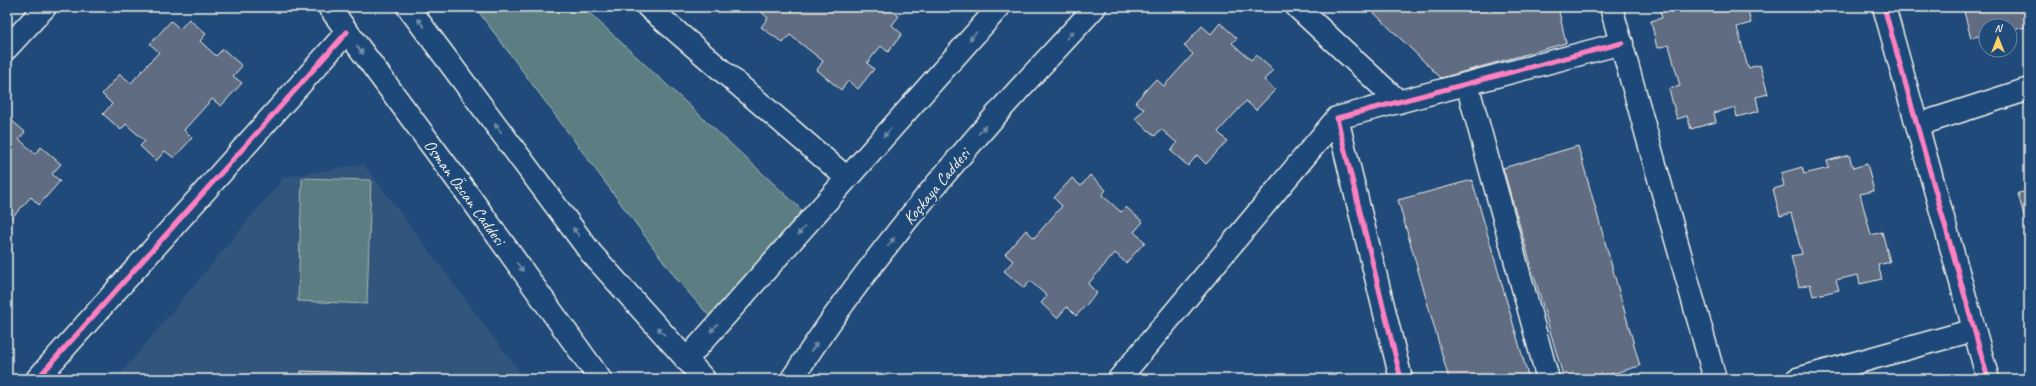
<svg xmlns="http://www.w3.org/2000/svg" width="2036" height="386" font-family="Caveat,sans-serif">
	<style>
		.built { fill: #33547c }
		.green { fill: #5c7e82; stroke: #a8b8b5 }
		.building { fill: #616c82; stroke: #f4f1e8 }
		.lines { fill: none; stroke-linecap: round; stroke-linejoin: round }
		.street-casing { stroke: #f4f1e8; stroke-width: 25 }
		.secondary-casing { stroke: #f4f1e8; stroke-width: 25 }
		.street { stroke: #1f4a7a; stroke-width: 22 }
		.secondary { stroke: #1f4a7a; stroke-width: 22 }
		.cycleway-casing { stroke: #1f4a7a; stroke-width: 8 }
		.cycleway { stroke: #ff80c0; stroke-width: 5 }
		.oneway { fill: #748da6 }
		.labels { text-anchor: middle; stroke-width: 4; stroke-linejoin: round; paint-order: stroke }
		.street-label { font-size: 17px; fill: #f4f1e8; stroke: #1f4a7a }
	</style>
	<rect width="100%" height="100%" fill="#1f4a7a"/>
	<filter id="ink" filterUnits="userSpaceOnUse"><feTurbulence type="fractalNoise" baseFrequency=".025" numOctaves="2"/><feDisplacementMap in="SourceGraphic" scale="8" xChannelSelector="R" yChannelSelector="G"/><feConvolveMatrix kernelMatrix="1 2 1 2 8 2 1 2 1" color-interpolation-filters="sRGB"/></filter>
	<g filter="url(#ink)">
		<path class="built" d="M364 164 525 379H116L284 177Z"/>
		<path class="green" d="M475 7H583L815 222 721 329 679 282Z
			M302 178 371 180 367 304 298 301Z"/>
		<path class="building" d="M759 7H888L899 16 892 25 902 34 888 52 881 46 867 63 874 69 858 89 848 81 841 90 817 70 823 61 790 35 783 43 761 27 768 18 758 9Z
			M1368 7H1558L1566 43 1441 78Z
			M1659 7H1747L1751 23 1737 27 1748 68 1760 65 1768 94 1756 97 1759 111 1737 117 1735 107 1714 113 1716 122 1691 129 1687 116 1677 119 1669 89 1680 86 1669 45 1657 48 1651 21 1662 18Z
			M1967 7H2029V26L2010 31V26H1986L1985 48 1982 35 1971 38 1963 8Z
			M189 19 206 34 200 41 216 56 223 49 242 66 233 76 242 83 221 106 212 99 184 130 192 138 174 158 165 151 156 161 140 146 145 141 126 124 121 130 103 114 112 104 102 94 120 74 131 83 159 52 150 44 171 21 180 29Z
			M1220 23 1237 38 1232 43 1251 60 1256 55 1273 70 1264 80 1275 90 1256 110 1246 101 1218 132 1227 141 1206 164 1197 155 1188 166 1171 151 1177 143 1161 129 1155 136 1135 119 1144 109 1135 102 1156 79 1164 86 1193 54 1184 46 1202 26 1211 34Z
			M8 117 25 132 19 139 35 154 41 147 61 164 52 174 60 181 39 205 31 197 7 223Z
			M1578 146 1640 366 1593 379H1564L1503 168Z
			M1849 155 1853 168 1867 164 1874 191 1860 194 1871 235 1882 232 1890 262 1878 265 1882 279 1860 284 1858 275 1836 280 1839 290 1813 296 1810 284 1799 287 1791 256 1802 254 1791 213 1780 216 1773 189 1784 186 1781 173 1802 167 1804 174 1829 168 1827 161Z
			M1090 175 1106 190 1102 195 1121 212 1126 207 1143 222 1134 232 1145 242 1126 263 1115 253 1088 284 1097 293 1076 316 1067 307 1057 318 1041 303 1047 296 1030 281 1024 288 1004 271 1013 261 1005 254 1026 230 1034 238 1062 206 1054 198 1072 178 1081 186Z
			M1472 180 1529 379H1449L1398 200Z
			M2029 191V219L2025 220 2018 193Z
			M301 371 417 375 416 379H301Z"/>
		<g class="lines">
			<defs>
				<path id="street" d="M648 7 847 178
					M1297 7 1399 102
					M1611 7 1715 379
					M1884 7 1988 379
					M7 48 45 7
					M1467 84 1548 379
					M1917 125 2029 89
					M37 379 347 32
					M1119 379 1337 118
					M1401 379 1337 118 1622 43
					M1797 379 1974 330"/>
				<path id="secondary" d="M329 7 472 200 600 379
					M408 7 591 253 704 379
					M686 360 999 7
					M792 379C852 285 923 197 997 114 1029 77 1063 43 1095 7"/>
			</defs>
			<use href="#street" class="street-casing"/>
			<use href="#secondary" class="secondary-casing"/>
			<use href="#street" class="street"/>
			<use href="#secondary" class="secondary"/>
			<defs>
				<path id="cycleway" d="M1884 7 1988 379
					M37 379 347 32
					M1401 379 1337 118 1622 43"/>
			</defs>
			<use href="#cycleway" class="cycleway-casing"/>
			<use href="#cycleway" class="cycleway"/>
		</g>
		<defs><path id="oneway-solid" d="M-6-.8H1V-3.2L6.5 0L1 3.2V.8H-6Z"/></defs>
		<g class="oneway">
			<use href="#oneway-solid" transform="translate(421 23) rotate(-127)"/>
			<use href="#oneway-solid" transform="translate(1070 35) rotate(-48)"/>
			<use href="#oneway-solid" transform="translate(973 36) rotate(132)"/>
			<use href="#oneway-solid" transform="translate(360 50) rotate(53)"/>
			<use href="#oneway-solid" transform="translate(498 128) rotate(-127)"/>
			<use href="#oneway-solid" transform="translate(982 130) rotate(-49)"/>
			<use href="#oneway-solid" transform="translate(887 133) rotate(132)"/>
			<use href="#oneway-solid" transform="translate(801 231) rotate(131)"/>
			<use href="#oneway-solid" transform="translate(576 232) rotate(-127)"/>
			<use href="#oneway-solid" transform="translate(891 242) rotate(-52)"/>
			<use href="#oneway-solid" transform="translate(520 267) rotate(54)"/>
			<use href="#oneway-solid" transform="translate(714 328) rotate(131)"/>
			<use href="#oneway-solid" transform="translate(661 331) rotate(-132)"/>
			<use href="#oneway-solid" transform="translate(814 347) rotate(-55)"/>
		</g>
	</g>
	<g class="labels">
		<g class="street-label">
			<text transform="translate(936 186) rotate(-50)" y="6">Koçkaya Caddesi</text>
			<text transform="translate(465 192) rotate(54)" y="6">Osman Özcan Caddesi</text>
		</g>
	</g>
	<rect width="2036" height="386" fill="none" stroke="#1f4a7a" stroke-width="24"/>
	<rect x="12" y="12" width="2012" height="362" fill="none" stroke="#f4f1e8" stroke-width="1.5" filter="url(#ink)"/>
	<g transform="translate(1998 38)"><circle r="19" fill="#1f4a7a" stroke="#748da6"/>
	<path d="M0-3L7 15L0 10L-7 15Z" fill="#ffd166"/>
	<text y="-6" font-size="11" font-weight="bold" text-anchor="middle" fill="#f4f1e8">N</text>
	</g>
</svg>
